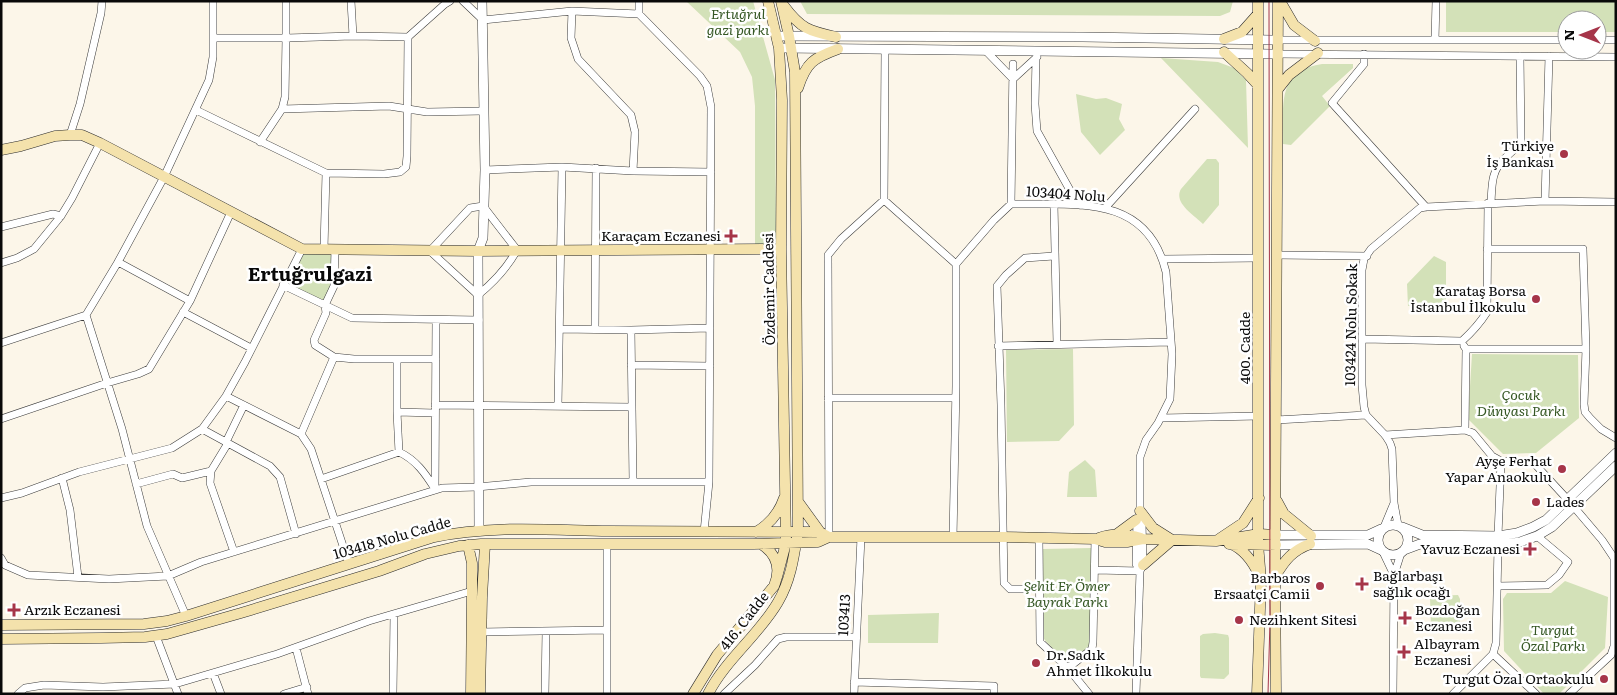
<svg xmlns="http://www.w3.org/2000/svg" width="1617" height="695" font-family="Literata,serif">
	<style>
		.green { fill: #d3e1b8 }
		.lines { fill: none; stroke-linecap: round; stroke-linejoin: round }
		.minor-casing { stroke: #3c3c3c; stroke-width: 8 }
		.tertiary-casing { stroke: #3c3c3c; stroke-width: 10 }
		.secondary-casing { stroke: #2b2b2b; stroke-width: 11 }
		.minor { stroke: #fff; stroke-width: 7 }
		.tertiary { stroke: #fff; stroke-width: 9 }
		.secondary { stroke: #f4e2ac; stroke-width: 10 }
		.tram { stroke: #a63549; stroke-width: 1 }
		.poi-dot { fill: #a63549; stroke: #fff; stroke-width: 2 }
		.labels { text-anchor: middle; stroke-width: 5; stroke-linejoin: round; paint-order: stroke }
		.park-label { font-size: 14px; font-style: italic; fill: #355724; stroke: #fff }
		.poi-label { font-size: 14px; fill: #090909; stroke: #fff; text-anchor: end }
		.street-label { font-size: 14px; fill: #090909; stroke: #fff }
		.district-label { font-size: 19px; font-weight: bold; fill: #090909; stroke: #fff }
	</style>
	<rect width="100%" height="100%" fill="#fcf6e9"/>
	<path class="green" d="M686 1H753L775 80 776 249 755 250V106L752 77 740 52Z
		M800 1H1233L1230 12 1220 16 807 14Z
		M1446 1H1616V32H1597V20H1567V32H1446Z
		M1161 58 1218 62 1234 68 1246 80 1248 148Z
		M1322 64H1353V68L1322 96 1330 106 1291 145 1283 144C1284 107 1275 71 1322 64Z
		M1076 94 1096 99 1106 98 1122 104 1119 119 1125 130 1100 155 1081 132Z
		M1207 159H1216L1219 163V205L1203 224C1194 215 1173 203 1181 189Z
		M302 249H335L334 286 325 305 283 285Z
		M1434 256 1446 262V307L1408 306 1407 284Z
		M1073 349 1074 425 1059 441 1007 442 1006 350Z
		M1472 354 1578 355 1579 418 1536 453 1503 454 1468 419Z
		M1085 460 1095 470 1097 497H1067L1069 472Z
		M1091 548 1090 645 1077 657 1067 663 1063 660 1044 639 1043 549Z
		M1565 581 1608 597 1605 648 1559 694H1544L1504 651 1503 599 1507 593H1551Z
		M1458 595 1460 599V624L1459 626H1431L1430 597 1433 596Z
		M939 613 938 643H868V615Z
		M1215 633 1228 635 1229 638V674L1224 679 1201 678 1200 676V636L1203 634Z"/>
	<g class="lines">
		<defs>
			<path id="minor" d="M286 1V38L353 36 408 37
				M351 1 353 36
				M463 1 483 20 572 11 639 14 700 76 707 86 711 107 709 482 704 532
				M572 11 571 38 578 59 631 115 635 132 633 171
				M639 14V1
				M213 38H286L285 97 282 109 260 142
				M1278 40H1567
				M1435 40 1436 1
				M1597 40H1616
				M986 51 1013 79 1037 57
				M1278 54 1616 57
				M1364 54V64L1332 103 1426 207
				M1036 58 1035 104 1037 131 1071 192 1080 205
				M282 109 389 106 427 112 483 111
				M196 110 326 173 324 249
				M70 135 80 104 101 13 102 1
				M485 170 562 167 633 171 711 172
				M326 173 384 174 400 172 406 167 407 156 408 37 445 4 450 1
				M884 200 885 50
				M1545 201 1549 56
				M1491 203C1492 186 1491 171 1504 159 1510 153 1516 149 1521 142L1520 56
				M1011 204 1013 64
				M1054 204 1057 344
				M483 206 517 250C507 268 494 282 478 295L430 251 470 208Z
				M1105 208 1195 109
				M1 227 53 214 61 216
				M335 249 334 286 325 305 326 313 314 340 315 345 334 357 354 359H436
				M1487 249H1583L1586 349 1584 404 1585 412 1590 418 1601 429 1616 438
				M1276 255 1367 256
				M1163 259 1258 258
				M118 262 190 301
				M1 263 17 258 34 249 61 216 72 198 100 143
				M283 285 352 318 479 320
				M183 312 251 348
				M86 315 122 429 147 526 186 616
				M560 329 631 330 710 328
				M595 329 596 168
				M1363 339 1462 341C1472 332 1480 323 1487 312L1488 203
				M1 343 86 315 118 262 164 177 209 80 213 57V1
				M998 346 1171 342
				M1464 346 1466 349 1465 430
				M1466 349H1586
				M397 359V412L399 452
				M631 365 710 366
				M226 396 301 434 311 449 349 564
				M828 398H955
				M435 405 632 407 631 330
				M558 406 562 167
				M632 407 633 482
				M397 412 435 413
				M1161 418 1259 416
				M1 419 107 383 138 374 149 369 190 301 231 212
				M1276 420 1366 415
				M202 429 270 466 280 477 296 534
				M301 434 334 357
				M1385 435 1465 430 1473 433 1492 456 1501 461 1533 462 1568 500
				M226 442 244 405
				M228 443 211 471 210 483 234 552
				M62 478 70 510 78 577
				M321 479 399 452C416 460 425 473 435 489
				M136 484 173 474 182 478 211 471
				M435 490 436 320
				M1 498 22 493 79 472 172 448 202 429 226 396 245 362 302 249
				M1137 519 1136 564 1140 571
				M1398 525 1394 503 1392 449 1390 443 1385 435 1366 415 1364 407 1362 385V270L1364 259 1371 249 1420 208 1426 207 1545 201 1616 202
				M1384 527 1394 503
				M1498 536 1501 461
				M829 537 828 255 841 239 884 200 956 264
				M953 538 956 386V264L994 220 1011 204C1075 205 1147 193 1166 272L1172 354 1170 399 1158 423 1146 440 1140 457V511L1142 522 1143 565 1140 571 1136 694
				M1039 538 1040 642 1068 668 1089 694
				M607 544V694
				M1383 552 1394 575
				M1 558 5 565 28 575 109 579 168 576 201 562 442 488 477 487 531 482H709
				M1095 570 1140 571
				M1498 586 1547 585 1559 575 1568 562 1537 536
				M1039 589H1010L1004 583 1001 405 997 286 1006 275 1025 258 1054 256
				M481 632 607 630
				M156 636 178 694
				M296 648 308 694
				M1493 654 1536 694
				M1068 668 1092 649 1093 642 1095 539
				M213 673 221 694
				M854 682 994 686V694
				M18 694 25 688 44 685 103 687 175 684 277 654 369 621 472 591
				M284 694 307 687
				M393 694 394 614
				M545 694 546 631
				M724 694 755 665 778 639 786 637H855
				M854 694 861 537
				M1393 694 1394 575 1401 553
				M1453 694 1493 654 1496 643 1498 545
				M1569 694 1611 655 1614 646V558L1602 540 1574 507"/>
			<path id="tertiary" d="M777 36 1083 37 1278 40
				M784 48 1278 54
				M1378 540a15 15 0 1 1 30 0a15 15 0 1 1-30 0Z
				M1402 527 1422 535 1498 536 1517 533 1533 527 1546 520 1616 453
				M479 531 478 251 483 238 485 170 482 1
				M1276 535H1368L1381 529
				M1276 545 1368 544 1381 550
				M1404 550 1420 544 1498 545 1520 542 1537 536 1552 527 1616 466"/>
			<path id="secondary" d="M768 1 779 48 782 100 781 249 786 543 777 577
				M1280 1 1294 25 1315 41
				M784 6C801 29 809 31 836 37
				M1224 39 1242 32 1258 14
				M1224 52 1247 73 1258 85
				M798 88C806 63 813 58 838 49
				M1278 89 1289 75 1318 53
				M1 150 21 146 55 136 70 135H82L100 143 302 249 478 251 781 249
				M1277 501 1284 514 1311 536
				M799 503 820 532
				M1140 511 1153 528 1172 540 1143 565
				M756 532C770 524 779 513 784 498
				M1117 534 1136 520
				M1099 538C1112 533 1127 534 1141 538
				M1219 539 1243 523 1259 498
				M1229 544 1276 545
				M1231 544C1245 550 1253 562 1259 575
				M468 545 472 563V591L471 694
				M1276 575C1285 560 1293 550 1310 544
				M1 625 144 624 167 621 186 616 434 537C491 525 550 530 608 531 679 532 750 531 820 532L829 537
				M1 639 101 638 145 637 167 634 241 613 379 571 425 554 459 546 481 544H753L818 542 829 537H1003L1095 539 1105 542H1127L1143 539 1216 541 1259 534 1276 535
				M480 694 482 597 485 544
				M693 694 717 655 774 586C781 569 777 554 761 544
				M708 694C726 659 759 635 778 602 791 580 794 556 798 531L795 72 789 36 781 1
				M1257 694 1261 580 1258 544V1
				M1276 694 1275 576 1278 1"/>
		</defs>
		<use href="#minor" class="minor-casing"/>
		<use href="#tertiary" class="tertiary-casing"/>
		<use href="#secondary" class="secondary-casing"/>
		<use href="#minor" class="minor"/>
		<use href="#tertiary" class="tertiary"/>
		<use href="#secondary" class="secondary"/>
		<path class="tram" d="M1268 694 1270 620 1269 1"/>
	</g>
	<g class="poi-dot">
		<circle cx="1564" cy="154" r="5"/>
		<path d="M728.5 228.5h5v5h5v5h-5v5h-5v-5h-5v-5h5z"/>
		<circle cx="1536" cy="299" r="5"/>
		<circle cx="1562" cy="469" r="5"/>
		<circle cx="1536" cy="502" r="5"/>
		<path d="M1527.5 541.5h5v5h5v5h-5v5h-5v-5h-5v-5h5z"/>
		<path d="M1359.5 576.5h5v5h5v5h-5v5h-5v-5h-5v-5h5z"/>
		<circle cx="1320" cy="586" r="5"/>
		<path d="M11.5 602.5h5v5h5v5h-5v5h-5v-5h-5v-5h5z"/>
		<path d="M1402.5 610.5h5v5h5v5h-5v5h-5v-5h-5v-5h5z"/>
		<circle cx="1239" cy="620" r="5"/>
		<path d="M1401.5 644.5h5v5h5v5h-5v5h-5v-5h-5v-5h5z"/>
		<circle cx="1036" cy="663" r="5"/>
		<circle cx="1604" cy="679" r="5"/>
	</g>
	<g class="labels">
		<g class="park-label">
			<text x="738" y="19">Ertuğrul<tspan x="738" dy="16">gazi parkı</tspan></text>
			<text x="1521" y="400">Çocuk<tspan x="1521" dy="16">Dünyası Parkı</tspan></text>
			<text x="1067" y="591">Şehit Er Ömer<tspan x="1067" dy="16">Bayrak Parkı</tspan></text>
			<text x="1553" y="635">Turgut<tspan x="1553" dy="16">Özal Parkı</tspan></text>
		</g>
		<g class="poi-label">
			<text x="1554" y="151">Türkiye<tspan x="1554" dy="16">İş Bankası</tspan></text>
			<text x="721" y="241">Karaçam Eczanesi</text>
			<text x="1526" y="296">Karataş Borsa<tspan x="1526" dy="16">İstanbul İlkokulu</tspan></text>
			<text x="1552" y="466">Ayşe Ferhat<tspan x="1552" dy="16">Yapar Anaokulu</tspan></text>
			<text x="1546" y="507" text-anchor="start">Lades</text>
			<text x="1520" y="554">Yavuz Eczanesi</text>
			<text x="1373" y="581" text-anchor="start">Bağlarbaşı<tspan x="1373" dy="16">sağlık ocağı</tspan></text>
			<text x="1310" y="583">Barbaros<tspan x="1310" dy="16">Ersaatçi Camii</tspan></text>
			<text x="24" y="615" text-anchor="start">Arzık Eczanesi</text>
			<text x="1415" y="615" text-anchor="start">Bozdoğan<tspan x="1415" dy="16">Eczanesi</tspan></text>
			<text x="1249" y="625" text-anchor="start">Nezihkent Sitesi</text>
			<text x="1414" y="649" text-anchor="start">Albayram<tspan x="1414" dy="16">Eczanesi</tspan></text>
			<text x="1046" y="660" text-anchor="start">Dr.Sadık<tspan x="1046" dy="16">Ahmet İlkokulu</tspan></text>
			<text x="1594" y="684">Turgut Özal Ortaokulu</text>
		</g>
		<g class="street-label">
			<text transform="translate(1066 194) rotate(4)" y="5">103404 Nolu</text>
			<text transform="translate(769 289) rotate(-91)" y="5">Özdemir Caddesi</text>
			<text transform="translate(1351 325) rotate(-89)" y="5">103424 Nolu Sokak</text>
			<text transform="translate(1245 348) rotate(-90)" y="5">400. Cadde</text>
			<text transform="translate(392 538) rotate(-16)" y="5">103418 Nolu Cadde</text>
			<text transform="translate(844 615) rotate(-87)" y="5">103413</text>
			<text transform="translate(744 621) rotate(-52)" y="5">416. Cadde</text>
		</g>
		<g class="district-label">
			<text x="310" y="281">Ertuğrulgazi</text>
		</g>
	</g>
	<rect width="1617" height="695" fill="none" stroke="#090909" stroke-width="5"/>
	<g transform="translate(1582 35) rotate(270)"><circle r="24" fill="#ffffff" stroke="#9d9d9d"/>
	<path d="M0-4L9 19L0 12L-9 19Z" fill="#a63549"/>
	<text y="-8" font-size="14" font-weight="bold" text-anchor="middle" fill="#090909">N</text>
	</g>
</svg>
